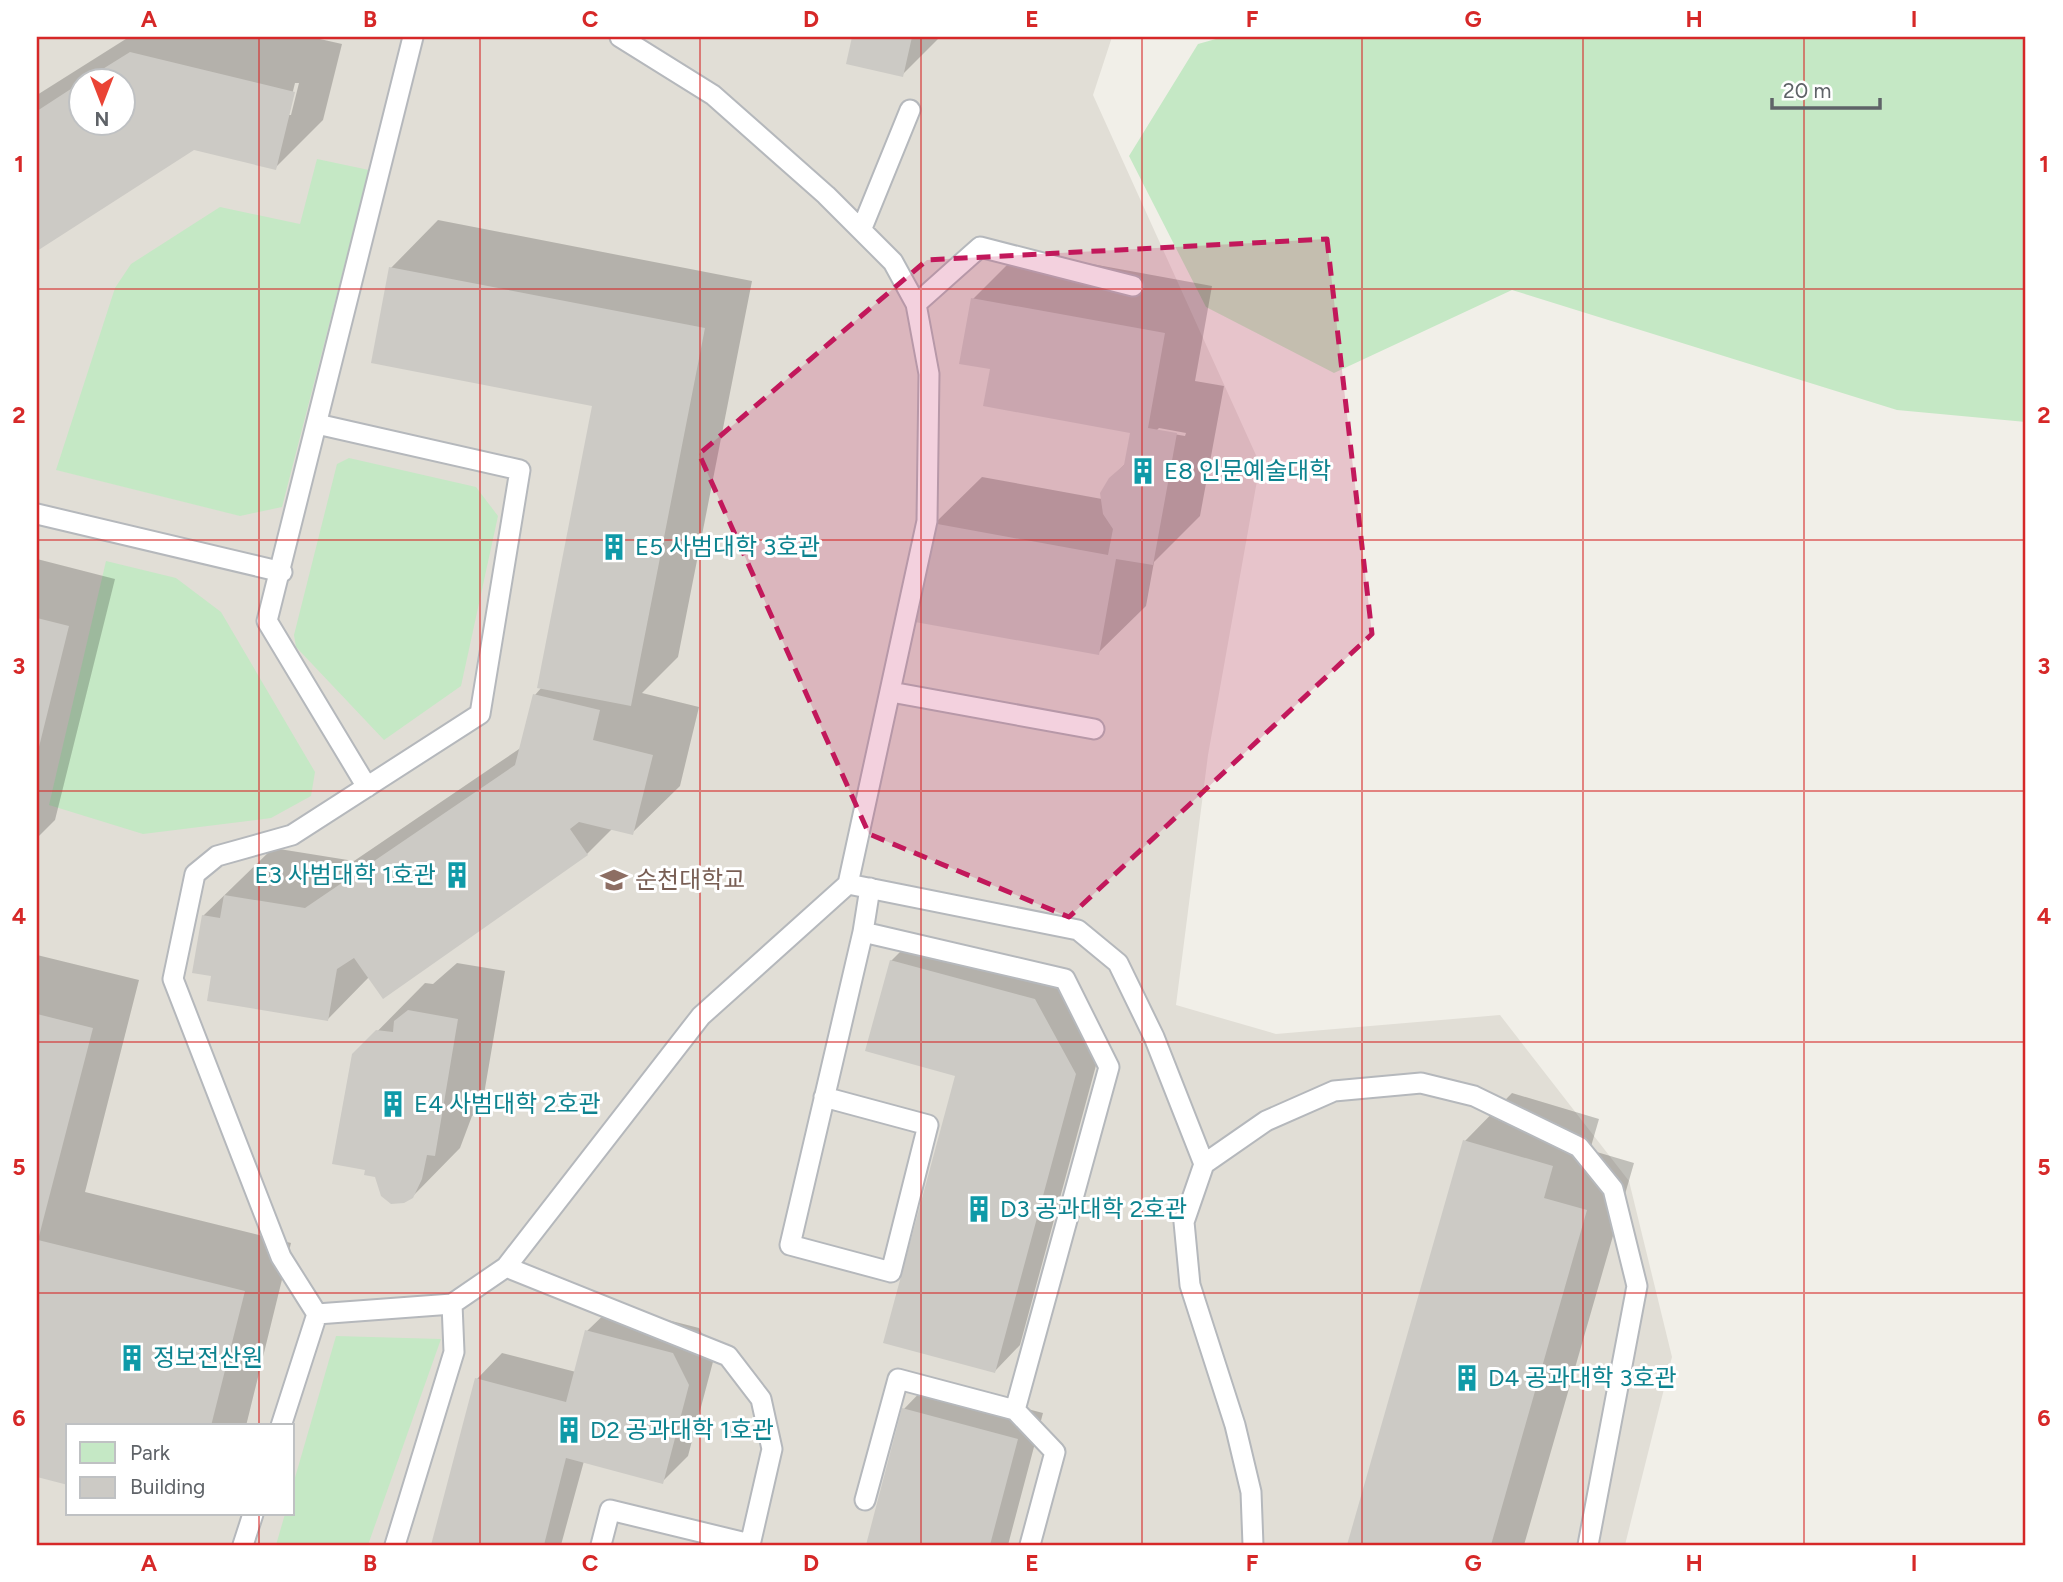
<svg xmlns="http://www.w3.org/2000/svg" width="2063" height="1582" font-family="Figtree,'Noto Sans KR',sans-serif">
	<style>
		.education { fill: #e1ded6; fill-rule: evenodd }
		.green { fill: #c5e8c5 }
		.shadow { fill: #0003; fill-rule: evenodd }
		.building { fill: #cccac5 }
		.lines { fill: none; stroke-linecap: round; stroke-linejoin: round }
		.service-casing { stroke: #b5b8bc; stroke-width: 23 }
		.service { stroke: #fff; stroke-width: 19 }
		.marked { fill: #c2185b; fill-opacity: 0.2; stroke: #c2185b; stroke-width: 5; stroke-dasharray: 14 9; stroke-linejoin: round }
		.grid { fill: none; stroke: #d62828; stroke-width: 2; stroke-opacity: 0.55 }
		.labels { text-anchor: middle; stroke-width: 6; stroke-linejoin: round; paint-order: stroke }
		.culture-label { font-size: 24px; fill: #0d838f; stroke: #fff; text-anchor: start }
		.education-label { font-size: 24px; fill: #785e54; stroke: #fff; text-anchor: start }
		.neatline { fill: none; stroke: #d62828; stroke-width: 2.5 }
		.grid-label { font-size: 23px; text-anchor: middle; font-weight: bold; fill: #d62828 }
	</style>
	<rect width="100%" height="100%" fill="#f1efe8"/>
	<path class="education" d="M37 37H1112L1093 95 1260 464 1208 755 1176 1005 1276 1034 1500 1015 1629 1181 1672 1357 1625 1545H37ZM80 80H122V122H80ZM68 1426H292V1514H68Z"/>
	<path class="green" d="M1223 37H2026V422L1897 410 1512 290 1334 373 1206 307 1129 156 1198 44Z
		M317 159 369 170 282 507 240 516 56 470 115 288 131 264 220 207 300 224Z
		M349 458 476 487 498 516 461 686 384 740 296 647 294 635 337 464Z
		M106 561 176 578 221 612 315 772 311 796 271 818 143 834 49 805Z
		M336 1336 441 1339 368 1545H276L285 1514H292V1488Z"/>
	<path class="shadow" d="M129 37H311L342 44 323 120 275 168 193 148 37 249V95ZM80 80H122V122H80ZM295 83H299L291 115H287Z
		M854 37H940L902 75 848 62Z
		M438 220 752 281 678 657 642 693 699 707 680 786 632 833 612 829 587 854 383 997 369 977 328 1019 213 974 203 916 273 848 354 861 522 747 535 695 542 687 594 404 391 268Z
		M1021 251 1212 286 1195 381 1224 386 1200 516 1154 562 1146 606 1098 653 934 524 982 477 1102 499 1110 479 1127 462 1132 431 992 368 973 299ZM1159 428 1186 433 1185 436 1156 431Z
		M37 559 115 579 55 820 37 838Z
		M917 935 1061 974 1101 1047 1020 1345 995 1371 957 1074 891 961Z
		M37 955 139 980 85 1192 291 1243 246 1426H68V1483L37 1475Z
		M457 963 505 971 482 1106 472 1116 460 1148 412 1197 354 1055 425 983 433 984Z
		M1512 1093 1599 1119 1590 1150 1634 1163 1524 1545H1349L1465 1141Z
		M613 1306 699 1328 714 1358 688 1456 662 1482 584 1461 561 1545H433L477 1379 502 1353 576 1372 587 1331Z
		M929 1383 1043 1413 1008 1545H868L904 1409Z"/>
	<path class="building" d="M852 37H912L903 77 846 64Z
		M130 52 295 92 276 170 194 150 37 251V111L80 83V122H122V80H85Z
		M389 267 705 328 631 706 537 688 592 406 371 363Z
		M971 298 1165 333 1148 428 1177 433 1153 565 1116 559 1099 655 915 622 932 523 1108 555 1113 529 1103 514 1100 493 1109 478 1124 465 1130 433 983 406 990 369 959 364Z
		M37 618 69 626 38 751H37Z
		M533 694 600 710 593 740 653 755 633 835 579 822 570 829 588 855 383 999 354 958 337 969 328 1021 207 1001 211 976 192 973 202 915 220 918 224 895 305 908 515 765Z
		M890 960 1035 999 1076 1074 995 1373 883 1343 955 1076 865 1051Z
		M408 1010 458 1019 435 1156 427 1155 422 1179 413 1198 404 1203 391 1204 381 1196 375 1177 364 1175 365 1170 332 1164 352 1054 376 1030 393 1032 394 1021Z
		M37 1014 93 1028 38 1240 245 1291 211 1426H68V1485L37 1477Z
		M1463 1140 1553 1166 1544 1198 1587 1210 1491 1545H1347Z
		M585 1330 673 1353 689 1385 663 1484 566 1458 544 1545H431L475 1378 566 1402Z
		M902 1408 1018 1439 990 1545H866Z"/>
	<g class="lines">
		<defs>
			<path id="service" d="M862 228 910 110
				M916 304 980 247 1133 286
				M317 424 520 470 480 714 292 835 217 856 195 874 173 979 281 1257 317 1314
				M37 514 282 572
				M891 692 1094 729
				M367 787 267 621 413 37
				M848 884 1078 930 1118 963 1154 1037 1204 1164 1184 1222 1190 1285 1235 1425 1251 1492 1253 1545
				M870 888 863 932 1065 979 1109 1067 1015 1410
				M824 1097 928 1125 891 1272 790 1245 863 932
				M1204 1164 1266 1121 1334 1091 1421 1083 1474 1096 1579 1147 1613 1189 1637 1286 1588 1545
				M506 1267 728 1356 761 1399 772 1449 750 1545
				M281 1426 317 1314 452 1304 506 1267 701 1016 848 884 927 521 929 374 916 304 893 262 826 195 713 95 620 37
				M865 1500 898 1379 1015 1410 1055 1452 1030 1545
				M243 1545 253 1514
				M395 1545 454 1352 452 1304
				M601 1545 610 1510 750 1544"/>
		</defs>
		<use href="#service" class="service-casing"/>
		<use href="#service" class="service"/>
	</g>
	<path class="marked" d="M1327 239 1372 634 1069 917 869 834 699 454 927 260Z"/>
	<path class="grid" d="M259 37V1426M480 37V1545M700 37V1545M921 37V1545M1142 37V1545M1362 37V1545M1583 37V1545M1804 37V1545M37 289H2026M37 540H2026M37 791H2026M37 1042H2026M37 1293H2026M259 1514V1545"/>
	<defs>
		<symbol id="building-bare" viewBox="-9 -9 18 18"><path d="M-4-6H4V6H1V3H-1V6H-4ZM-2.5-4.3h1.7v1.8h-1.7ZM.8-4.3h1.7v1.8H.8ZM-2.5-1h1.7V.8h-1.7ZM.8-1h1.7V.8H.8Z" fill="#0f9aa8" stroke="#fff" stroke-width="2.5" paint-order="stroke"/></symbol>
		<symbol id="university-bare" viewBox="-9 -9 18 18"><path d="M0-5L7-2L0 1L-7-2ZM-4 1L0 2.5L4 1V4Q0 6-4 4Z" fill="#8d6e63" stroke="#fff" stroke-width="2.5" paint-order="stroke"/></symbol>
	</defs>
	<g fill-rule="evenodd">
		<use href="#building-bare" x="1124" y="452" width="38" height="38"/>
		<use href="#building-bare" x="595" y="528" width="38" height="38"/>
		<use href="#building-bare" x="438" y="856" width="38" height="38"/>
		<use href="#university-bare" x="595" y="861" width="38" height="38"/>
		<use href="#building-bare" x="374" y="1085" width="38" height="38"/>
		<use href="#building-bare" x="960" y="1190" width="38" height="38"/>
		<use href="#building-bare" x="113" y="1339" width="38" height="38"/>
		<use href="#building-bare" x="1448" y="1359" width="38" height="38"/>
		<use href="#building-bare" x="550" y="1411" width="38" height="38"/>
	</g>
	<g class="labels">
		<g class="culture-label">
			<text x="1164" y="479">E8 인문예술대학</text>
			<text x="635" y="555">E5 사범대학 3호관</text>
			<text x="436" y="883" text-anchor="end">E3 사범대학 1호관</text>
			<text x="414" y="1112">E4 사범대학 2호관</text>
			<text x="1000" y="1217">D3 공과대학 2호관</text>
			<text x="153" y="1366">정보전산원</text>
			<text x="1488" y="1386">D4 공과대학 3호관</text>
			<text x="590" y="1438">D2 공과대학 1호관</text>
		</g>
		<g class="education-label">
			<text x="635" y="888">순천대학교</text>
		</g>
	</g>
	<rect width="2063" height="1582" fill="none" stroke="#ffffff" stroke-width="77"/>
	<rect x="66" y="1424" width="228" height="91" fill="#ffffff" stroke="#bfc1c3" stroke-width="2"/>
	<rect x="80" y="1442" width="35" height="21" fill="#c5e8c5" stroke="#bfc1c3" stroke-width="2"/>
	<text x="130" y="1460" font-size="21" fill="#5f6368">Park</text>
	<rect x="80" y="1477" width="35" height="21" fill="#cccac5" stroke="#bfc1c3" stroke-width="2"/>
	<text x="130" y="1494" font-size="21" fill="#5f6368">Building</text>
	<g transform="translate(102 102) rotate(180)"><circle r="33" fill="#ffffff" stroke="#bfc1c3" stroke-width="2"/>
	<path d="M0-5L12 26L0 18L-12 26Z" fill="#ea4335"/>
	<text y="-10" font-size="19" font-weight="bold" text-anchor="middle" fill="#5f6368">N</text>
	</g>
	<path d="M1772 98v10h108v-10" fill="none" stroke="#5f6368" stroke-width="3.5"/>
	<text x="1783" y="98" font-size="21" fill="#5f6368" stroke="#ffffff" stroke-width="5" paint-order="stroke">20 m</text>
	<rect x="38" y="38" width="1986" height="1506" class="neatline"/>
	<g class="grid-label">
		<text x="149" y="27">A</text>
		<text x="370" y="27">B</text>
		<text x="590" y="27">C</text>
		<text x="811" y="27">D</text>
		<text x="1032" y="27">E</text>
		<text x="1252" y="27">F</text>
		<text x="1473" y="27">G</text>
		<text x="1694" y="27">H</text>
		<text x="1914" y="27">I</text>
		<text x="19" y="172">1</text>
		<text x="2044" y="172">1</text>
		<text x="19" y="423">2</text>
		<text x="2044" y="423">2</text>
		<text x="19" y="674">3</text>
		<text x="2044" y="674">3</text>
		<text x="19" y="924">4</text>
		<text x="2044" y="924">4</text>
		<text x="19" y="1175">5</text>
		<text x="2044" y="1175">5</text>
		<text x="19" y="1426">6</text>
		<text x="2044" y="1426">6</text>
		<text x="149" y="1571">A</text>
		<text x="370" y="1571">B</text>
		<text x="590" y="1571">C</text>
		<text x="811" y="1571">D</text>
		<text x="1032" y="1571">E</text>
		<text x="1252" y="1571">F</text>
		<text x="1473" y="1571">G</text>
		<text x="1694" y="1571">H</text>
		<text x="1914" y="1571">I</text>
	</g>
</svg>
